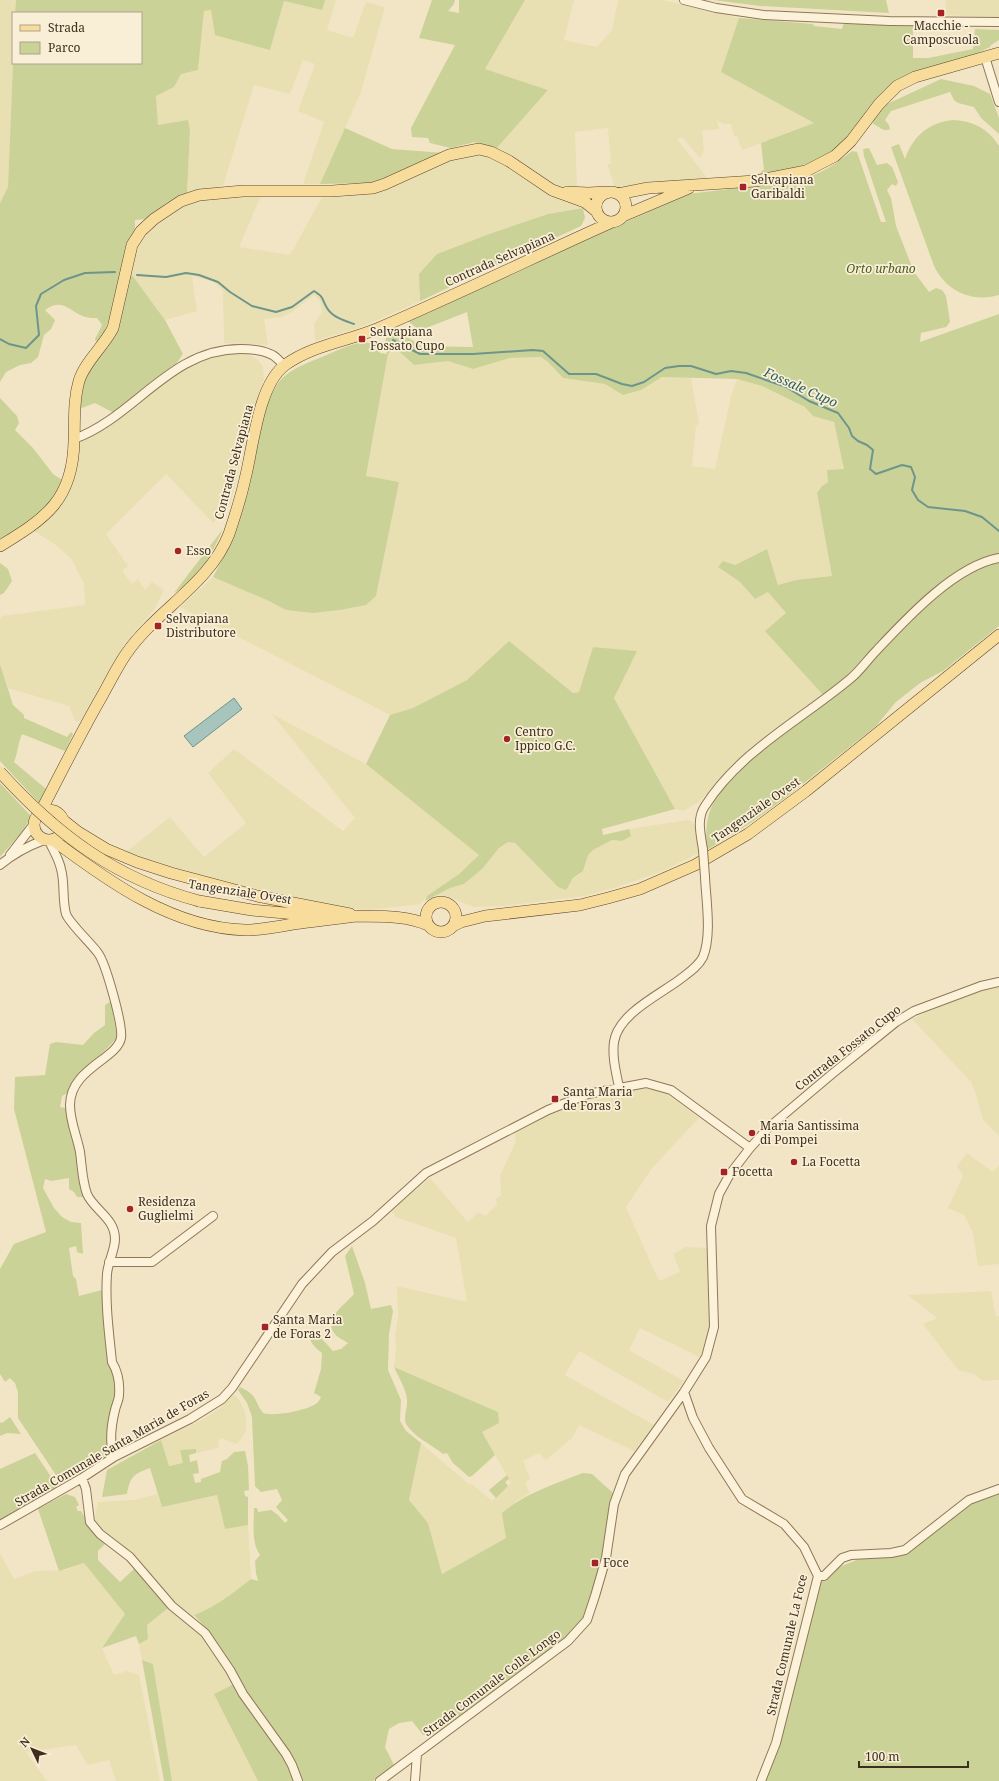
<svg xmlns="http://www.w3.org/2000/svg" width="999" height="1781" font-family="'Noto Serif',serif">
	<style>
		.farmland { fill: #e8e0b2 }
		.green { fill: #cad298 }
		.water { fill: #a7c5bd; stroke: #6d958b }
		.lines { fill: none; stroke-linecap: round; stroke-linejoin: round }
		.stream { stroke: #6d958b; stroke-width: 2 }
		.minor-casing { stroke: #8f7759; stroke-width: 10 }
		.major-casing { stroke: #5d442d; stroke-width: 12 }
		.minor { stroke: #fcf2da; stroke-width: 8 }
		.major { stroke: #f7dc9b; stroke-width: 11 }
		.minor-bridge-casing { stroke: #8f7759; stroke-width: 10; stroke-linecap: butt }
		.major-bridge-casing { stroke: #5d442d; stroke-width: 12; stroke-linecap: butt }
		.minor-bridge { stroke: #fcf2da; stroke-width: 8 }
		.major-bridge { stroke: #f7dc9b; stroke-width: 11 }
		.poi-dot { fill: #a42424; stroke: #f9efd6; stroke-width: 1.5 }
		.labels { text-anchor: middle; stroke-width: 3.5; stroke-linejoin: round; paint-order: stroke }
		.poi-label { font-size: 12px; fill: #3e2e1e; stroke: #f9efd6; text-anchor: start }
		.street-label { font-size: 12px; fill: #3e2e1e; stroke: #f9efd6 }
		.park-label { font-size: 12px; font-style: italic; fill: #4d5c23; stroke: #f9efd6 }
		.water-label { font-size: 13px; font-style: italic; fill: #2c5f5c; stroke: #f9efd6 }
	</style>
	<rect width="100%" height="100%" fill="#f2e5c5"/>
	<path class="farmland" d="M0 0H16L15 13H13V63L8 187 0 203Z
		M325 0H336L327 30 353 38 366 2 385 7 361 92 320 184H303L324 122 298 111 315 64 303 60 290 94 254 85 223 186 187 193 190 130 188 121 158 125 156 96 174 87 181 74 198 70 204 11 211 10 270 50 284 1 321 10Z
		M525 0H574L564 40 597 47 612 30 618 0H663L739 18 721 72 814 123 742 150 737 136H734L731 124H723L717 120 719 129 702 131 704 149 700 158 682 137 677 139 708 179 615 187 607 164 611 163 608 128 575 132 577 189 553 185 496 149 548 90 485 69Z
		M946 0H999V18L945 15Z
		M468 154 497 159 552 195 583 208 548 214 492 233 437 254 419 293 420 301 362 327 315 341 314 323 322 312 320 301 314 295 292 312 281 317 264 319 268 345 224 343 223 291 214 282 192 276 197 311 165 320 132 275 134 258 140 244 148 232 175 209 191 203 209 199 261 196 239 247 290 255 322 197H343L382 190 451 159Z
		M394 349 401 353 414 365 448 361 473 369 510 358 541 357 548 362 563 378 605 384 623 395 641 390 662 377H691L699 423 696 426 692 466 715 469 731 396 737 379 762 386 805 407 813 416 834 422 845 470 822 486 817 494 832 576 796 580 778 585 767 549 735 565 723 561 718 567 740 582 755 599 768 592 786 613 766 631 824 696 756 744 720 779 699 802 683 811 675 809 614 698 636 651 593 647 579 692 573 693 509 641 467 680 413 708 390 715 180 607 213 577 269 601 286 610 313 613 340 610 366 605 399 482 366 477 388 354Z
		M237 353 248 354 258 360 263 367 264 379 244 448 230 506 213 523 166 474 106 534 128 566 122 571 132 584 138 579 145 590 152 582 164 590 154 610 135 631 120 651 80 722 75 721 69 706 8 688 0 664V618L2 616 85 605 84 584 72 560 56 545 34 531 50 517 64 499 72 482 78 462V448L82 440 103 429 124 415 147 394 191 364 223 354Z
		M272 714 366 764 479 855 459 874 427 896 420 904 367 910 323 904 242 886 197 874 126 852 170 817 204 857 246 823 208 773 234 749 343 831 355 818Z
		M687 820 691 821 697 827 699 853 663 871 620 886 585 896 503 906 474 907 447 896 436 895 450 888 464 884 489 861 499 848 508 842 515 843 558 887 571 881 583 871 588 855 593 850 612 840 618 841 631 836 629 829Z
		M999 985V1136L983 1120 976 1095 971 1082 912 1019 942 1005Z
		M645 1088 664 1092 699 1118 652 1168 626 1207 659 1281 680 1272 673 1254 686 1247 708 1248 710 1323 707 1344 699 1357 640 1328 629 1350 684 1381 668 1402 579 1351 565 1375 654 1425 634 1451 579 1425 572 1438 546 1460 539 1453 523 1461 530 1478 525 1483 530 1493 515 1502 506 1538 442 1574 428 1523 409 1500 421 1443 470 1485 472 1484 492 1501 511 1483 482 1432 498 1412 394 1367 396 1348 395 1335 398 1315 397 1286 467 1302 456 1238 396 1217 391 1211 430 1178 468 1222 478 1212 485 1216 497 1205 496 1199 501 1195 500 1176 516 1141 514 1132 552 1114 612 1095Z
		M967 1153 993 1172 999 1165V1264L978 1266 973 1233 964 1215 948 1208 963 1176 957 1166Z
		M991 1291 996 1317 999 1316V1380L983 1381 974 1374 958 1370 923 1324 937 1318 908 1295Z
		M234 1394 240 1401 245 1412 246 1419V1431L239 1442 236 1444 221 1438 219 1440 218 1448 196 1453V1449L180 1450 184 1463 168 1466 161 1440 207 1417 221 1407Z
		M157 1494 162 1506 217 1495 225 1529 248 1525 251 1579 228 1598 206 1611 194 1615 191 1625 199 1631 227 1671 234 1684 215 1694 258 1781H172L153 1664 142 1660 139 1644 148 1639 147 1625 173 1603 96 1524 95 1517 98 1502 134 1500Z
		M0 1553 14 1579 35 1571 65 1570 84 1563 125 1614 102 1648 114 1675 127 1671 139 1675 160 1781H116L109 1760 89 1765 86 1763 76 1745 26 1752 47 1781H0Z"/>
	<path class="green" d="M16 0H325L322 10 284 1 270 50 215 35 211 10 204 11 198 70 181 74 174 87 156 96 158 125 188 120 190 130 187 193 167 203 147 219 135 220V232L127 243C122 263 112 333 96 342L95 339 102 325 97 318C93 318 89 318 85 317 69 311 62 297 45 310L55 320 51 329 44 335 38 357 31 363 20 365 6 372 0 382V203L8 187 13 63H141V13H15Z
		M432 0H455L454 4 448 11 459 13V0H525L485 69 548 90 496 149 475 142 451 148 430 143 428 138 412 137 411 128 455 45 419 38Z
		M713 0H886L889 13 760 6Z
		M739 18 813 24 814 26 842 29 844 22 913 25V58H928L973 49 975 29 999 30V40L991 45 990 47C968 58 945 65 921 73 913 75 903 77 895 82 878 92 867 111 855 127 830 162 802 167 763 174L761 171 764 170 761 143 814 123 721 72Z
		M941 79 974 86 990 94 999 118V134L981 118 974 107 958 103 954 100 950 92 891 111 885 120 889 125 890 129C883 133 880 126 873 124L874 118 885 105Z
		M954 120C973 121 989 129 999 146V295C972 303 946 291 934 266L891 147 899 144 905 159C913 136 929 122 954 120Z
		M345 128 392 149 444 153 396 174 369 183 320 184Z
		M869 148 877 165 887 163 892 167 898 182 896 186 892 184 887 190 891 198 896 226 914 272 929 292 936 288 942 290 946 296 950 322 946 327 921 333 920 342 999 314V555L962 571 824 696 765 631 786 613 768 592 755 599 740 582 718 567 723 561 735 565 767 549 778 585 796 580 832 576 817 493 822 486 828 482 827 470 844 469 834 422 813 416 805 407 762 386 737 379 662 377 641 390 623 395 605 384 563 378 548 362 541 357 510 358 473 369 448 361 414 365 401 353 394 349 388 354 366 476 399 482 376 596 366 605 340 610 313 613 286 610 269 601 213 577C227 551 237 530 245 501 254 469 259 407 279 382 291 367 314 361 331 353 346 347 362 338 377 345L380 353 387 354 385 345 387 332 395 329 421 346 473 347 467 312 421 330 415 327 408 321 525 267 688 194 794 181C820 175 831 167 852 151L857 152 881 222H886L864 156 863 149Z
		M583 208 585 218 581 226 420 301 419 274 437 254 492 233 548 214Z
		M132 275 165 320 183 354 176 364 151 382 114 413 95 403 79 409 83 384 89 372 107 348 119 325 127 284Z
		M0 398 17 416 19 423 15 430 33 448 53 474 62 480C50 510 26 525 0 542Z
		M223 529C212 554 199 579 174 593Z
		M999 561V626L943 671 920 683 896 702 876 726 784 799 749 824 707 850C704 823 709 804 726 783 761 741 812 719 851 683 899 639 934 581 999 561Z
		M0 563 8 569 12 581 4 593 0 595Z
		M509 641 573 693 579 692 593 647 637 651 614 698 675 809 602 829 603 835 629 829 631 836 622 841 612 840 593 850 588 855 583 871 573 878 566 890 558 887 515 843 508 842 499 848 483 868 464 884 450 888 425 901 427 896 459 874 479 855 366 764 390 715 413 708 467 680Z
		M0 664 13 705 24 715V718L67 737 71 732 73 734 65 751 22 734C18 743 18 752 14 762L46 789 39 803 0 761Z
		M0 783 31 816 23 831 0 857Z
		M111 1001 117 1037C106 1052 91 1061 79 1074 73 1081 71 1093 62 1096L60 1107 66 1108 86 1197H77L74 1192 69 1189V1178L51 1181 45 1179 43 1188 54 1208 62 1217 71 1222 81 1223 83 1254 77 1252 76 1246 69 1248 73 1276 76 1279 79 1296 102 1290 107 1353 117 1385 107 1443V1454C97 1464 74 1484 60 1481L18 1418V1392L15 1383 10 1378 5 1382 0 1374V1269L14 1244 46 1232 14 1109 15 1077 45 1075 50 1044 56 1042 83 1045 94 1033 105 1025V1005Z
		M352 1246 365 1283 371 1309 391 1305 393 1311 389 1334 388 1370 401 1400 400 1421 406 1431 421 1443 409 1500 428 1523 442 1574 506 1538 502 1513C526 1493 554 1484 583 1473L592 1474 613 1493C604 1533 602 1586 581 1622 577 1628 571 1633 567 1638L436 1734 423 1735 412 1721 399 1723 389 1729 385 1747 394 1765 373 1781H301C288 1748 265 1722 247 1691 231 1664 216 1638 194 1615 216 1607 233 1593 251 1579L258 1581 256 1573 255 1561 260 1555C251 1543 254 1523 254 1508H257L258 1512 271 1510 278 1515 285 1523 288 1520 276 1507 282 1500 277 1489 261 1492 255 1486 252 1417 247 1403 238 1390 240 1387C259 1396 253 1400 263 1413 273 1417 311 1410 318 1402 319 1401 320 1399 321 1397L314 1393 321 1369 322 1353C314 1347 309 1342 309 1332L313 1329 333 1351 341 1349 348 1343C344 1340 338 1338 335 1334 322 1319 345 1305 354 1294L345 1256Z
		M394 1367 498 1412 499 1423 482 1432 495 1455 472 1476 469 1477 453 1463 447 1453 443 1454C432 1445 413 1436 406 1424 403 1417 408 1407 407 1399 406 1389 398 1376 394 1367Z
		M10 1417 21 1434 7 1433 0 1436V1422L2 1423Z
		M161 1440 169 1466 183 1463 180 1450 196 1449V1453L189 1455 190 1462 197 1460 199 1473 193 1474 195 1483 201 1482V1479L220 1472 222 1461 227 1459 234 1452 245 1451 248 1466 249 1490 244 1491 245 1496 248 1497V1525L225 1529 217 1495 162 1507 150 1468C133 1474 130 1477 127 1494L102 1497 107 1470Z
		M35 1453 58 1487 0 1521V1469Z
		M507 1475 509 1479 505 1482 508 1486 496 1498 489 1490Z
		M999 1492V1781H766L778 1745 819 1586 826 1576 837 1568 859 1559 902 1555 932 1535 969 1503Z
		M66 1494 75 1497 79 1505 76 1507 78 1511H81L92 1530 106 1543 98 1551V1560L120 1582 134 1569 168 1608 147 1625 148 1639 139 1644 136 1636 102 1648 125 1614 84 1563 59 1571 38 1509Z
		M142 1660 153 1664 172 1781H164Z
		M234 1684 288 1766 293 1781H258L214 1694Z"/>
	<path class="water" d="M234 698 242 709 193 747 184 736Z"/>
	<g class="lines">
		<path class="stream" d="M137 275 166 277 186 273 199 275 218 282 230 292 252 306 276 312 292 307 314 291C325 298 321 298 327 308 332 317 345 321 354 324
			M0 339 9 344 26 348 39 335 36 306 41 294 64 280 85 273 115 272
			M393 340 420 354H473L533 350 543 351 569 374H596L622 384 632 386 644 382 665 368 679 366H691L716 374 731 371 746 373 786 387 809 401 838 413 849 428 852 436 858 441 867 445 873 450 870 469 876 474 902 465 911 467 915 477 912 490 918 500 928 507 965 511 982 517 999 531"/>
		<defs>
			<path id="minor" d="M684 0 716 8 764 15 889 21 999 22
				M985 57 999 102
				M74 439C135 417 170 349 240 349 249 349 262 350 270 354 275 355 280 362 284 365
				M49 841C53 850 59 859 61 869 65 883 62 899 66 914 70 924 91 943 98 953 106 964 123 1025 121 1038 117 1059 70 1069 70 1105 70 1122 77 1136 80 1152 82 1166 82 1180 87 1194 94 1210 115 1218 115 1239 115 1250 108 1262 107 1274 105 1303 109 1333 112 1362 118 1372 120 1383 119 1395 119 1400 116 1405 115 1410 111 1426 109 1442 114 1457
				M703 850C701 835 696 819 705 806 740 751 801 720 850 679 860 671 868 659 877 650 907 618 955 566 999 558
				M10 855 34 824
				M0 865C13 854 28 846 44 840
				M619 1087C616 1072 612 1057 614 1042 618 1014 659 995 679 980 688 973 698 967 703 957 712 935 706 900 705 877
				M109 1262H152L213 1216
				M684 1392 693 1418 709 1448 742 1499 784 1524 804 1547 818 1576 776 1743 761 1781
				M82 1478 86 1489 90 1522 100 1534 130 1557 172 1606 205 1633 230 1670 243 1694 286 1754 292 1765 298 1781
				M0 1525 82 1478 114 1457 190 1419 222 1399 232 1388 302 1284 332 1252 373 1221 426 1173 548 1110 588 1094 646 1083 671 1090 750 1148
				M818 1576H824L842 1558 851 1555 891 1553 905 1550 969 1500 999 1489
				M380 1781 568 1641 587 1620 595 1596 606 1558 614 1504 625 1474 684 1392 706 1357 714 1327 711 1226 719 1194 730 1174 750 1148 768 1128 832 1074 896 1022 914 1011 981 986 999 982
				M415 1781 417 1754"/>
			<path id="major" d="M596 207a15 15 0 1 1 30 0a15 15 0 1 1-30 0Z
				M567 192 588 193 607 192
				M618 194 648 188 755 181 806 171 835 156 851 141 879 104 897 86 915 77 999 53
				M623 216 689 188
				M0 546C46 518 73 500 74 441 75 421 73 401 79 381 84 363 104 346 113 328L132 245 141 231 154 219 181 201 199 195 243 191H332L373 188 385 184 449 155 479 149 491 152 509 161 552 190 585 202 596 211
				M34 825a15 15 0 1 1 30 0a15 15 0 1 1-30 0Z
				M40 813C61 773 80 734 102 696 110 682 117 667 126 654 156 610 209 585 229 534 235 516 241 497 245 479 253 448 258 385 285 365 312 345 349 341 379 328 458 294 534 257 612 222
				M63 820 78 832 106 849 137 862 171 873 257 896 350 914
				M53 840C109 882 173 928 245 930 261 930 277 927 293 924 314 921 335 919 356 916
				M199 901 252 910 318 916
				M426 917a15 15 0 1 1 30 0a15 15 0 1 1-30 0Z
				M349 916C375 917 404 914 428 925
				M453 926 461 922 485 916 580 905 608 898 640 889 695 865 748 834 806 791 999 635"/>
		</defs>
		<use href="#minor" class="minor-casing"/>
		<use href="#major" class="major-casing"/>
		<use href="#minor" class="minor"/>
		<use href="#major" class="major"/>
		<defs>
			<path id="minor-bridge" d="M703 850 705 877"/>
			<path id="major-bridge" d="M0 772C57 835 116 879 199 901"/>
		</defs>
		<use href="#minor-bridge" class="minor-bridge-casing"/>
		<use href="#major-bridge" class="major-bridge-casing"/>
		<use href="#minor-bridge" class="minor-bridge"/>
		<use href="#major-bridge" class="major-bridge"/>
	</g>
	<g class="poi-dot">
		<rect x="937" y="9" width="8" height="8" rx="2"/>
		<rect x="739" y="183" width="8" height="8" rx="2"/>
		<rect x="358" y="335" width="8" height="8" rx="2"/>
		<circle cx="178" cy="551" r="4"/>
		<rect x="154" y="622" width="8" height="8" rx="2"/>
		<circle cx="507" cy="739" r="4"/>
		<rect x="551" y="1095" width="8" height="8" rx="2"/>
		<circle cx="752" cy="1133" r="4"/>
		<circle cx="794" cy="1162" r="4"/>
		<rect x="720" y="1168" width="8" height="8" rx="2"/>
		<circle cx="130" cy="1209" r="4"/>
		<rect x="261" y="1323" width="8" height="8" rx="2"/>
		<rect x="591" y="1559" width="8" height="8" rx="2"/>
	</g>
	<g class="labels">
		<g class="poi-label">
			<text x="941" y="30" text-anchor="middle">Macchie -<tspan x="941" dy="14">Camposcuola</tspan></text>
			<text x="751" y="184">Selvapiana<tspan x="751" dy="14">Garibaldi</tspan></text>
			<text x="370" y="336">Selvapiana<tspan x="370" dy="14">Fossato Cupo</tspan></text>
			<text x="186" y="555">Esso</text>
			<text x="166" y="623">Selvapiana<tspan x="166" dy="14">Distributore</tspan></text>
			<text x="515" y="736">Centro<tspan x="515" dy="14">Ippico G.C.</tspan></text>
			<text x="563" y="1096">Santa Maria<tspan x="563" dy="14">de Foras 3</tspan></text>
			<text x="760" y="1130">Maria Santissima<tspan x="760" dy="14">di Pompei</tspan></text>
			<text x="802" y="1166">La Focetta</text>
			<text x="732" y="1176">Focetta</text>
			<text x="138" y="1206">Residenza<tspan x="138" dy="14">Guglielmi</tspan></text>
			<text x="273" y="1324">Santa Maria<tspan x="273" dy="14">de Foras 2</tspan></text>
			<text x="603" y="1567">Foce</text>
		</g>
		<g class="street-label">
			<text transform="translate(500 259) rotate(-24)" y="4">Contrada Selvapiana</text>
			<text transform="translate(234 462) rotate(-75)" y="4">Contrada Selvapiana</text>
			<text transform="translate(756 810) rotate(-35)" y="4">Tangenziale Ovest</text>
			<text transform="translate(240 892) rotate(9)" y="4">Tangenziale Ovest</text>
			<text transform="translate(848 1048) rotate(-38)" y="4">Contrada Fossato Cupo</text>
			<text transform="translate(112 1448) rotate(-30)" y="4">Strada Comunale Santa Maria de Foras</text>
			<text transform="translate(787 1645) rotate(-77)" y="4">Strada Comunale La Foce</text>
			<text transform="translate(492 1683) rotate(-37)" y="4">Strada Comunale Colle Longo</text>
		</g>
		<g class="park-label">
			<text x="881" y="273">Orto urbano</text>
		</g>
		<g class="water-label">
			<text transform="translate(801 387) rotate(24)" y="5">Fossale Cupo</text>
		</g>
	</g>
	<rect x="12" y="12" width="130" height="52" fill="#f9efd6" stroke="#aea28c"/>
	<rect x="20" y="25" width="20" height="6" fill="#f7dc9b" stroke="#aea28c"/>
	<text x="48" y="32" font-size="12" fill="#3e2e1e">Strada</text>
	<rect x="20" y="42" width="20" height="12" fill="#cad298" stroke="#aea28c"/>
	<text x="48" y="52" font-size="12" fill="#3e2e1e">Parco</text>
	<g transform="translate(32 1749) rotate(313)" stroke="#f9efd6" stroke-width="3" paint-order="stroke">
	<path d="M0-3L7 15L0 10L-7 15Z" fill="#3e2e1e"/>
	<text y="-6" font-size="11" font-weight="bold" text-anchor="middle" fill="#3e2e1e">N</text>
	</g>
	<path d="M859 1761v6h109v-6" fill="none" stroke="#3e2e1e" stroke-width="2"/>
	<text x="865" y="1761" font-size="12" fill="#3e2e1e" stroke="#f9efd6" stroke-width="3" paint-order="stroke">100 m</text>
</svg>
